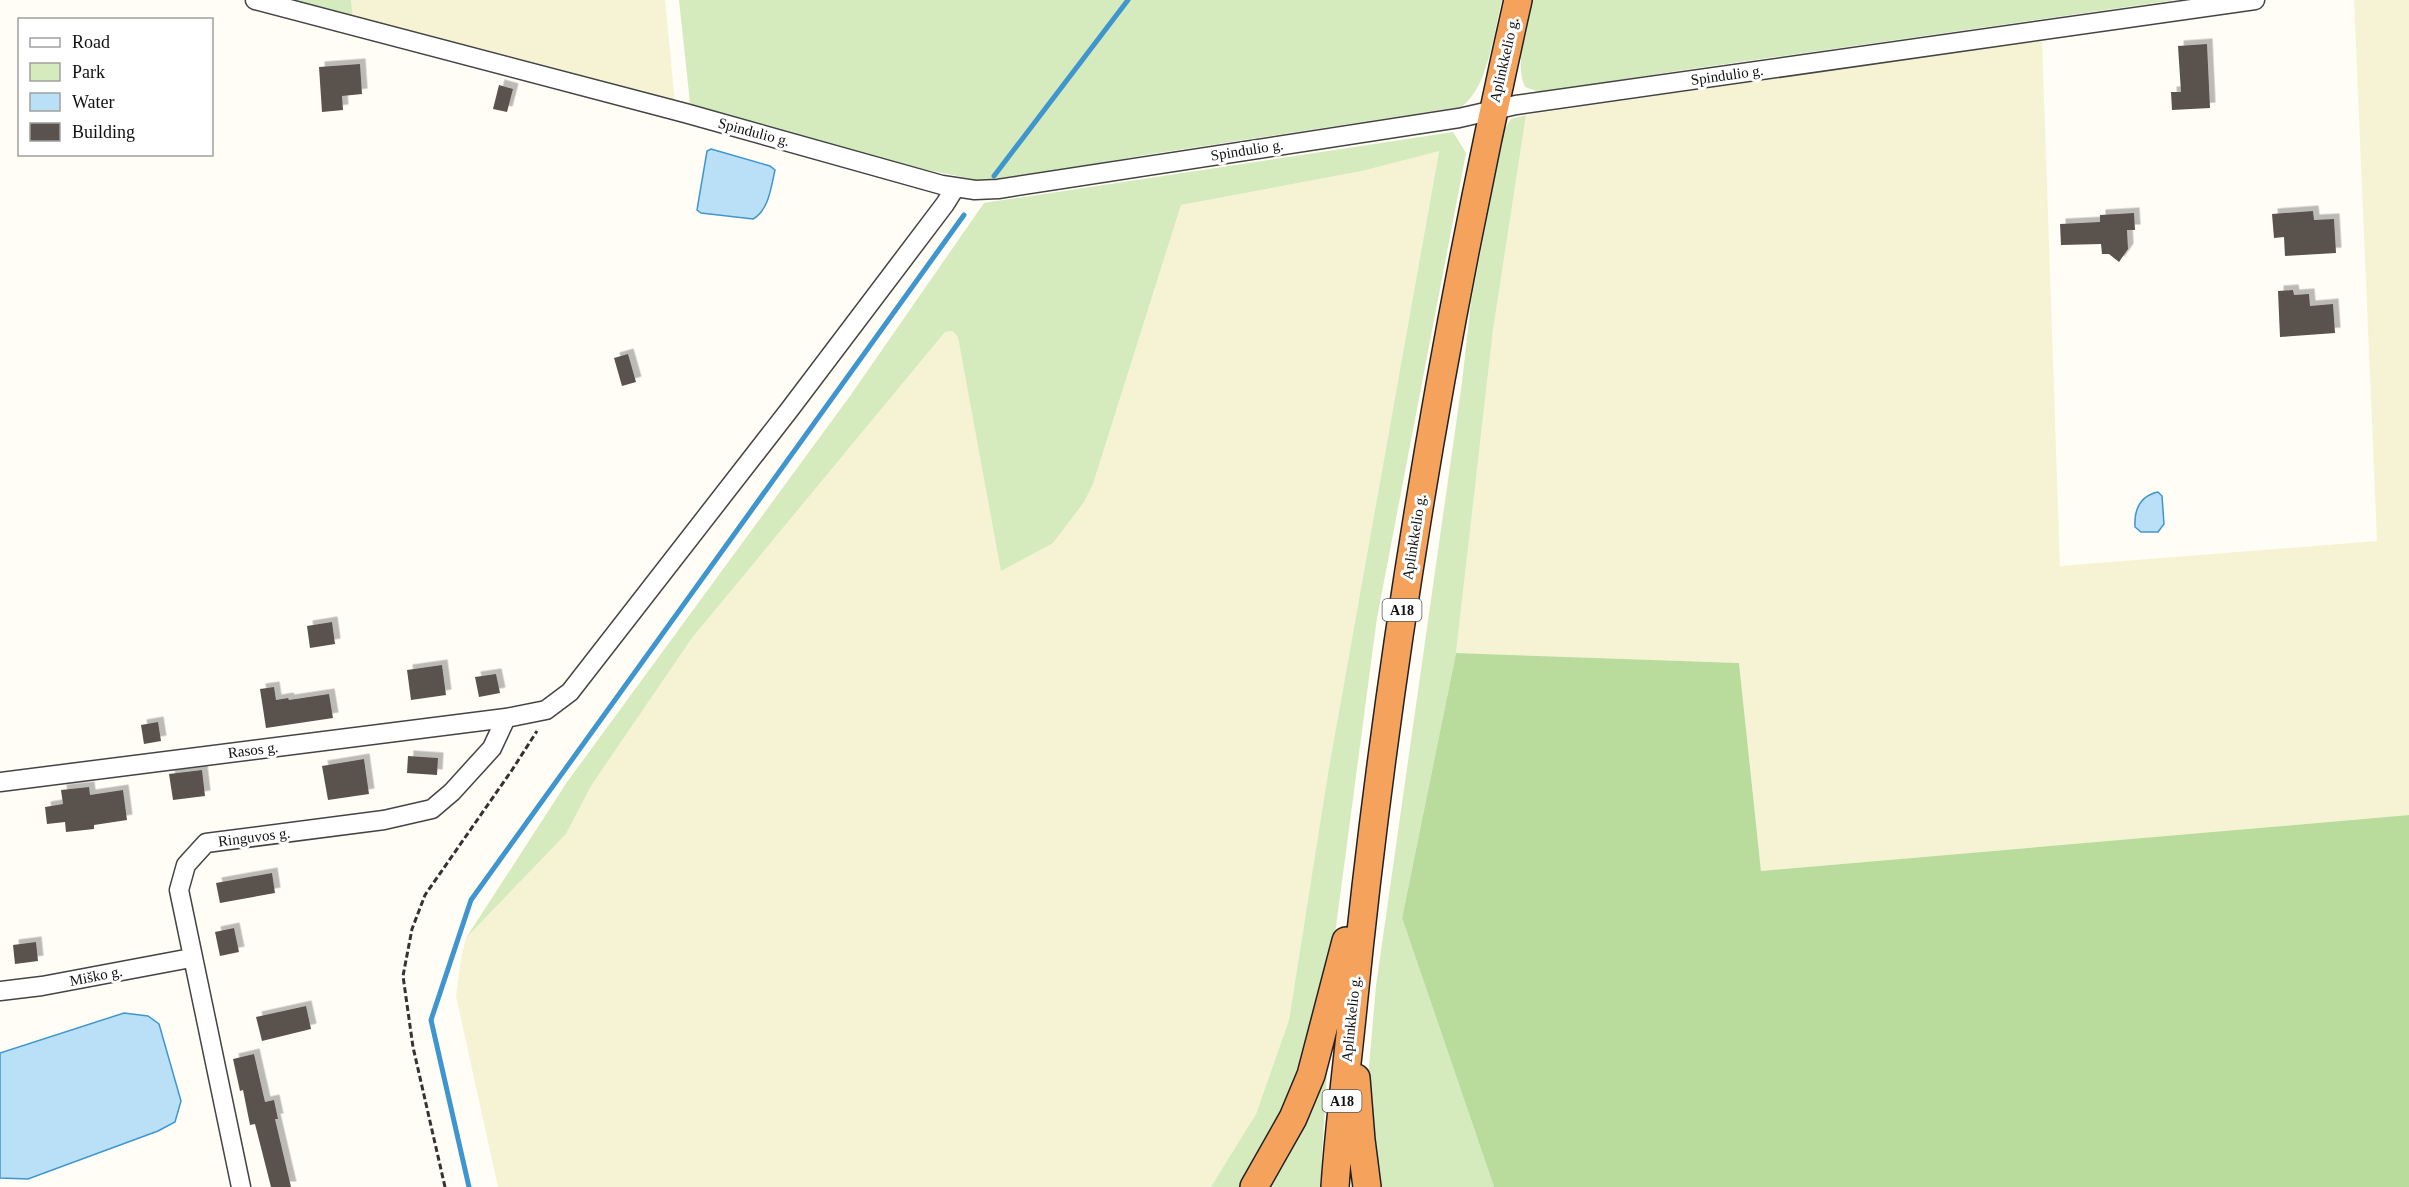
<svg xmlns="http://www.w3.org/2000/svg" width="2409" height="1187" font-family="'Times New Roman',serif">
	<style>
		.farmland { fill: #f6f3d4 }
		.green { fill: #d5ebbd }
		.forest { fill: #b9dc9c }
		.water { fill: #b9e0f7; stroke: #3f96cf; stroke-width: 1.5 }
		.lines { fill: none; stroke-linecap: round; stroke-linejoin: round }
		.stream { stroke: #3f96cf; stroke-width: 5 }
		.building { fill: #5a524d; filter: url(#shadow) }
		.minor-casing { stroke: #444; stroke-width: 21 }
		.highway-casing { stroke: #222; stroke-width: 30 }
		.path { stroke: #333; stroke-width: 3; stroke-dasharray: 6 3; stroke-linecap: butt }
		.minor { stroke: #fff; stroke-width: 18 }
		.highway { stroke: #f5a25d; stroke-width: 27 }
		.labels { text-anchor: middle; stroke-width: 6; stroke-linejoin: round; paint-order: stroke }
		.shield { fill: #fff; stroke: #585858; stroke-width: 1.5 }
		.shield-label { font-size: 14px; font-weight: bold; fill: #111 }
		.street-label { font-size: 15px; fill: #111; stroke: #fff }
	</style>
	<defs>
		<filter id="shadow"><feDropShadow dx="5.5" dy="-5.5" stdDeviation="0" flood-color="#0004"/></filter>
	</defs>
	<rect width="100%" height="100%" fill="#fffdf5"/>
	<path class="farmland" d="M351 0H665L675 103 353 18Z
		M2354 0H2409V815L1761 871 1739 663 1456 653 1493 330 1526 115 2042 39 2060 566 2377 541Z
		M1439 150 1328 773 1289 1020 1256 1114 1216 1181 1211 1187H498L456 996 461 959 466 938 566 834 591 786 692 638 945 332 952 331 958 337 1093 484 1181 205 1362 171Z"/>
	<path class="green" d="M285 0H351L353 18Z
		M679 0H1502C1494 31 1488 89 1461 107L1145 155 1004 180H977L923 169 696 109 690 103Z
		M1533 0H2176L1670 72 1542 93 1525 87C1514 64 1527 24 1533 0Z
		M1526 115 1493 330 1456 653 1402 918 1494 1187H1375L1367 1089 1376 986 1462 382 1471 302 1504 130 1511 119Z
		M1453 132 1466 153 1377 618 1335 934 1315 1029 1294 1090 1241 1187H1211L1256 1114 1289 1020 1328 773 1439 151 1362 171 1181 205 1093 484 1084 502 1053 543 1001 571 958 337 952 331 945 332 692 638 591 786 566 834 466 938 567 782 850 396 984 203Z
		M1328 1057 1320 1187H1266Z"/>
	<path class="forest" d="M1456 653 1739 663 1761 871 2409 815V1187H1494L1402 918Z"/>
	<path class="water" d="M711 149 770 166 775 170C771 187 769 210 753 219L701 213 697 210 707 151Z
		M2158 492 2162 496 2164 524 2158 532H2141L2135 527C2134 509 2140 496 2158 492Z
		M124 1013 148 1016 159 1024 181 1101 175 1122 158 1131 28 1179 0 1178V1053Z"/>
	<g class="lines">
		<path class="stream" d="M994 176 1128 0
			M469 1187 431 1020 471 900 964 215"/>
	</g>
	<path class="building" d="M2207 44 2210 108 2172 110 2171 92H2181L2178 46Z
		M360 64 362 94 342 96 343 110 322 112 319 67Z
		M499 85 513 89 507 112 493 109Z
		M2313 211 2314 220 2334 219 2336 253 2285 256 2284 237 2274 238 2272 214Z
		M2134 213 2135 230H2127L2128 249 2119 262 2109 254H2102L2101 244 2061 245 2060 224 2100 222V215Z
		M2293 290 2294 295 2309 294 2310 306 2333 304 2335 333 2280 337 2278 291Z
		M628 354 636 382 622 386 614 358Z
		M332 622 335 644 310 648 307 626Z
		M442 665 446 695 411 700 407 670Z
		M496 674 500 693 479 697 475 677Z
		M274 687 276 700 288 698 289 700 329 694 333 718 266 728 260 689Z
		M158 722 161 741 144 744 141 725Z
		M408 756 438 758 437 775 407 773Z
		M364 759 369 794 328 800 322 766Z
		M202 770 205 796 173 800 169 774Z
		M89 787 90 795 123 790 127 820 94 825V829L66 832 65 822 47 824 45 807 63 804 61 790Z
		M272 873 275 893 220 903 216 883Z
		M234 928 239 952 220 956 215 932Z
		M36 942 38 961 15 964 13 945Z
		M306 1006 311 1029 262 1041 256 1017Z
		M254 1054 265 1102 274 1100 278 1119H275L291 1187H271L255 1124 250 1125 243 1090 240 1091 233 1059Z"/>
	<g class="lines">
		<defs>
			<path id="minor" d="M255 0 685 113 942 185 975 190 998 189 1459 118 1516 105 2255 0
				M0 782 506 718 546 710 570 692 790 409 945 204 955 188
				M0 991 42 986 191 958
				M241 1187 179 890 186 865 206 843 384 820 432 809 452 792 492 748 506 718"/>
			<path id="highway" d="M1356 1078 1361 1140 1367 1187
				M1254 1187 1293 1118 1311 1075 1346 941
				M1335 1187C1339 1127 1347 1067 1353 1007 1387 668 1443 332 1518 0"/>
		</defs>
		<use href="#minor" class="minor-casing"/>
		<use href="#highway" class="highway-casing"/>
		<path class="path" d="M445 1187 413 1047 403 976 412 929 425 895 512 770 537 731"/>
		<use href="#minor" class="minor"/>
		<use href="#highway" class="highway"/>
	</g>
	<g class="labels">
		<g class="shield">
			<rect x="1382.5" y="599" width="39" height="22" rx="4.5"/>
			<rect x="1322.5" y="1090" width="39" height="22" rx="4.5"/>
		</g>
		<g class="shield-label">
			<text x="1402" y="615">A18</text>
			<text x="1342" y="1106">A18</text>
		</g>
		<g class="street-label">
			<text transform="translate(1504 60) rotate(-77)" y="5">Aplinkkelio g.</text>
			<text transform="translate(1727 75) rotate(-8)" y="5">Spindulio g.</text>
			<text transform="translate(754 132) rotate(15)" y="5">Spindulio g.</text>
			<text transform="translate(1247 150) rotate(-9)" y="5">Spindulio g.</text>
			<text transform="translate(1414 537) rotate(-81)" y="5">Aplinkkelio g.</text>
			<text transform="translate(253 750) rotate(-7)" y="5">Rasos g.</text>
			<text transform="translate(254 837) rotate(-7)" y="5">Ringuvos g.</text>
			<text transform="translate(96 976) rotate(-11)" y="5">Miško g.</text>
			<text transform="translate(1351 1019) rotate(-84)" y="5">Aplinkkelio g.</text>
		</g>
	</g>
	<rect x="18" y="18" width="195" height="138" fill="#ffffff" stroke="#a0a0a0" stroke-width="1.5"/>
	<rect x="30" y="38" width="30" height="9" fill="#ffffff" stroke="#a0a0a0" stroke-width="1.5"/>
	<text x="72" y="48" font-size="18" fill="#111111">Road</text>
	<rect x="30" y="63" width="30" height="18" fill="#d5ebbd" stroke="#a0a0a0" stroke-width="1.5"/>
	<text x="72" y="78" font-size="18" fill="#111111">Park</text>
	<rect x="30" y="93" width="30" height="18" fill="#b9e0f7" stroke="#a0a0a0" stroke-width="1.5"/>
	<text x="72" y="108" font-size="18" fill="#111111">Water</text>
	<rect x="30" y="123" width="30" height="18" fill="#5a524d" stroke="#a0a0a0" stroke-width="1.5"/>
	<text x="72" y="138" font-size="18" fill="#111111">Building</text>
</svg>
